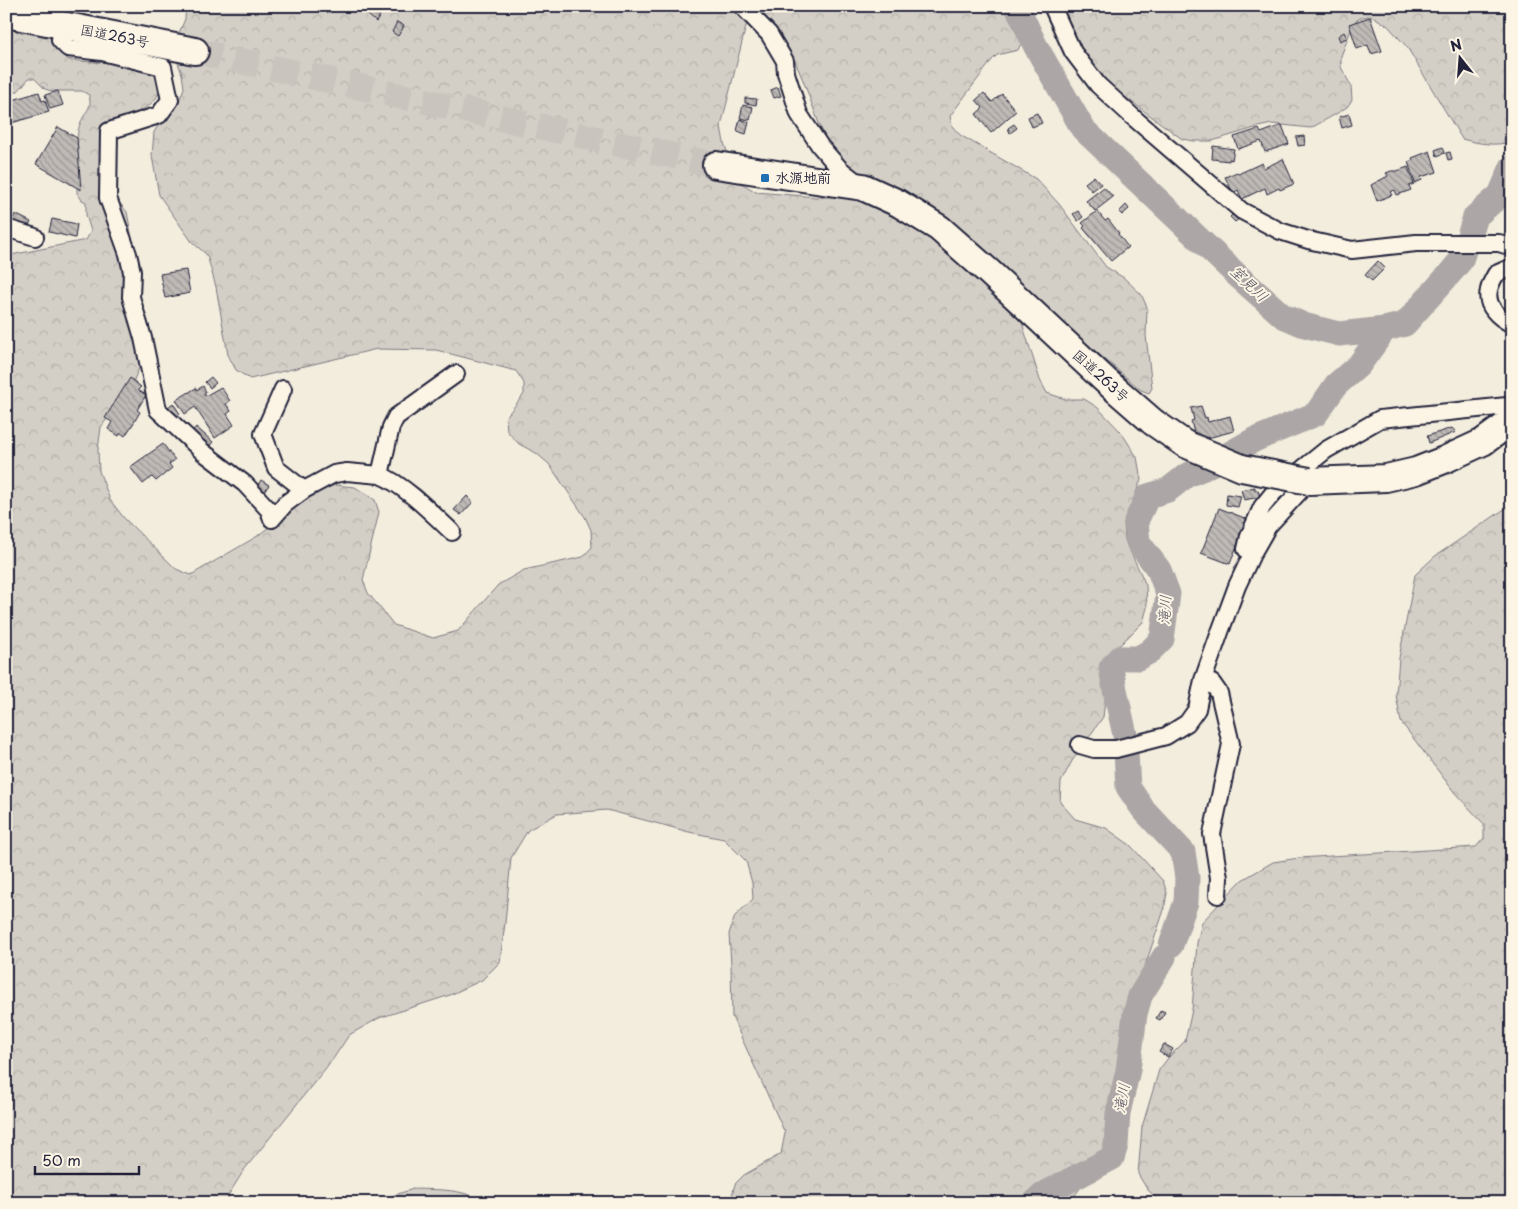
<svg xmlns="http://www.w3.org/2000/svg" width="1518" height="1209" font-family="'Playpen Sans','Klee One',sans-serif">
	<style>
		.forest { fill: url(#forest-crowns); stroke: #7b7880 }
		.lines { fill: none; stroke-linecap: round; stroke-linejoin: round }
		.river { stroke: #aca7a6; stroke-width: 25 }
		.building { fill: url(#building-back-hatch); stroke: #22223b }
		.trunk-tunnel { stroke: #c9c4bd; stroke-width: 26; stroke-dasharray: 26 13; stroke-linecap: butt }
		.minor-casing { stroke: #22223b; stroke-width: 20 }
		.trunk-casing { stroke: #22223b; stroke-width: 30 }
		.minor { stroke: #fcf5e5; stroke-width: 16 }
		.trunk { stroke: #fcf5e5; stroke-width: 26 }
		.trunk-bridge-casing { stroke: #22223b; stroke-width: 30; stroke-linecap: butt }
		.trunk-bridge { stroke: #fcf5e5; stroke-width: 26 }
		.poi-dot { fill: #1f6fb2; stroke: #fcf5e5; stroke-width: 2 }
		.labels { text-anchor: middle; stroke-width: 4; stroke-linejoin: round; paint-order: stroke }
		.street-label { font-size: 14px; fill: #22223b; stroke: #fcf5e5 }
		.poi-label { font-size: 14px; font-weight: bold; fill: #22223b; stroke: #fcf5e5; text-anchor: start }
		.water-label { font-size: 15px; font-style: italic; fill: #525160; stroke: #fcf5e5 }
	</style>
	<defs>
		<pattern id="forest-crowns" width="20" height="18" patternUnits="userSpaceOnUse" patternTransform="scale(1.25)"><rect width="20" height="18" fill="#d4cfc6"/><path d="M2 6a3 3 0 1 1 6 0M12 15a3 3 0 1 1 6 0" fill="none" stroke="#b6b1ab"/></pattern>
		<pattern id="building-back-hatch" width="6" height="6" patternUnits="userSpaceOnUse" patternTransform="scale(1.25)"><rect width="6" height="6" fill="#bfbab6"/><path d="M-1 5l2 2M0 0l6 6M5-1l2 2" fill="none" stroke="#9b9795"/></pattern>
	</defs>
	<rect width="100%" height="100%" fill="#f3edde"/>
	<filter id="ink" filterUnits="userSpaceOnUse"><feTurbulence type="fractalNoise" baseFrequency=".02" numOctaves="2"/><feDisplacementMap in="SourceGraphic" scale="10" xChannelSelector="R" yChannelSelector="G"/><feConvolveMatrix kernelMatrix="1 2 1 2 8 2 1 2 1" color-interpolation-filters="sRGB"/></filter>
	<g filter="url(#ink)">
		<path class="forest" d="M186 6H751L721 126 724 143 738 181 756 192 816 197H858L924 228 1004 298 1022 323 1040 380 1047 393 1065 399H1084L1097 407 1121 432 1137 457 1141 480 1124 523 1125 540 1146 585 1147 608 1143 622 1119 646 1108 663 1106 693 1103 717 1072 761 1061 782 1060 802 1075 819 1106 828 1130 845 1163 881 1167 893 1164 910 1124 1028 1123 1047 1110 1145 1104 1156 1069 1203H730L735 1184 744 1175 781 1154 785 1133 732 1017 731 964 729 934 735 916 753 899 752 883 746 861 724 839 689 832 607 810 557 814 528 830 511 858 505 923 500 962 482 980 450 995 379 1018 349 1035 333 1059 244 1170 229 1194 228 1203H6V256L86 240 91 231 86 215V202L82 200 77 193V138C78 131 79 124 83 118 88 108 92 107 89 95L82 91H51L45 89 34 78H29L18 91 6 94V19C18 23 35 27 46 34 54 39 56 54 68 59 86 65 149 58 158 78 159 81 159 83 159 86 163 105 127 117 113 124L102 172 118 201 127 212 131 233 140 365 132 385 101 427 98 450 99 471 110 500 124 518 176 569 191 575 256 537 294 508 317 492 335 485 355 487 375 500 379 512 363 580 368 593 394 625 433 638 458 631 498 585 524 570 583 557 592 547 591 530 585 517 549 464 536 453 519 444 507 431 506 417 524 394V383L516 371 436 350 377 349 250 379 236 370 228 355 216 287 207 255 192 242 159 195 152 156 154 132 163 118 179 101 184 88 182 74 177 60 176 40 185 19Z
			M754 6H1003L1022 41 1018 50 997 55 992 60 950 116 952 126 960 135 1036 179 1059 204 1106 267 1124 278 1141 294 1147 307 1146 336 1152 388 1149 393 1141 390 1020 287 856 173C846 163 833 152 826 139 820 129 817 117 813 107 799 69 786 32 754 6Z
			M1054 6H1512V142C1493 146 1481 144 1462 139L1407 47 1388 26 1374 17H1362L1354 22 1341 56V67L1351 86 1352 100 1347 107 1336 114 1311 128 1272 124 1258 127 1212 141H1194L1182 139 1105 82 1092 70Z
			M1512 504V1203H1161L1147 1189 1138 1174 1142 1127 1159 1070 1168 1058 1185 1041 1192 1010 1197 943 1202 922 1242 880 1273 862 1299 858 1476 847 1484 838V824L1455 793 1401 722 1396 695 1399 658 1415 575 1434 557Z
			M413 1189C438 1190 464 1188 485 1203H370Z"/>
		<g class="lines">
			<path class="river" d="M1017 6 1035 45 1083 129 1239 277 1283 316 1304 325 1339 334 1385 329 1405 324 1452 271 1461 260 1475 217 1500 195 1512 167
				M1171 945 1186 902 1187 878 1183 852 1143 809 1128 787 1125 735 1115 690 1111 668 1120 658H1138L1149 652 1162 639 1168 594 1159 570 1138 542 1136 521 1148 496 1168 490 1187 475 1202 469 1254 440 1316 414 1336 385 1359 365 1385 329
				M1034 1203 1044 1194 1112 1158 1116 1145 1118 1113 1128 1070 1135 1014 1140 996 1164 957"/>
		</g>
		<path class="building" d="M371 9 380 16 376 22 367 14Z
			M1370 17 1382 51 1371 54 1368 45 1357 49 1349 24Z
			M397 22 404 26 398 36 392 32Z
			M1344 32 1347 38 1340 41 1338 36Z
			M778 87 781 96 774 98 771 90Z
			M58 91 63 105 50 109 45 95Z
			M39 92 42 101 45 100 49 112 8 124 6 123V102Z
			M984 93 992 102 1002 94 1016 111 991 133 976 114 983 108 976 100Z
			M745 98 757 99 756 105 745 103Z
			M743 105 753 107 750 120 740 118Z
			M1037 113 1042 123 1032 127 1028 117Z
			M1349 114 1352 125 1342 128 1339 117Z
			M740 119 749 122 746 134 737 131Z
			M1014 124 1017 128 1010 133 1008 128Z
			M1282 125 1289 144 1265 152 1261 141 1238 149 1234 137 1259 129 1261 133Z
			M58 127 77 138 81 190 36 164Z
			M1304 136 1305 145 1298 146 1296 137Z
			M1213 146 1234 149 1232 160 1229 159V161L1212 159Z
			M1443 147 1445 153 1437 156 1435 150Z
			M1430 151 1437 172 1421 177 1422 180 1415 183 1408 162 1413 160 1412 158Z
			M1450 152 1452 159 1448 160 1446 153Z
			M1283 159 1294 184 1280 190 1279 188 1267 194 1265 188 1242 199 1238 190 1233 193 1225 177 1237 172 1238 174 1262 163 1264 168Z
			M1408 167 1414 184 1409 186 1411 190 1397 195 1395 190 1390 192 1392 195 1377 201 1371 185 1388 176 1386 173 1391 171H1397Z
			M1094 176 1101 184 1092 191 1085 183Z
			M1104 187 1113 197 1095 211 1086 201Z
			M1126 205 1129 209 1122 215 1119 212Z
			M1078 211 1083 217 1078 221 1073 214Z
			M1097 211 1105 221 1108 219 1119 233 1118 234 1128 247 1111 261 1083 228 1085 226 1082 223Z
			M1235 212 1240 218 1235 222 1230 217Z
			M15 214 31 222 27 230 9 225Z
			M52 219 77 224 75 238 49 232Z
			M1378 261 1385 268 1372 281 1365 275Z
			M186 270 190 293 165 298 160 274Z
			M211 377 216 383 210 388 205 382Z
			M130 378 141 387 138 390 146 395 137 410 140 412 133 424 125 436 121 433 119 436 108 429 112 422 105 418Z
			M203 386 206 392 203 394 205 396 221 387 230 401 226 404 231 411 227 414 234 425 215 438 195 407 185 414 176 400 196 388 197 390Z
			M173 403 180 414 174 419 167 408Z
			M1201 406 1205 418 1207 417 1208 422 1230 416 1234 431 1196 441 1191 421 1194 420 1191 408Z
			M196 427 213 442 204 452 187 437Z
			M1452 428 1456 432 1429 443 1427 436Z
			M163 444 175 460 169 464 172 468 156 481 152 477 143 484 130 467Z
			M261 480 269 485 261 496 254 491Z
			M1255 487V490H1258L1260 497 1244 500 1241 490Z
			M1227 494 1241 496 1238 507 1226 505Z
			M467 496 473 502 461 515 454 510Z
			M1219 508 1247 519 1230 564 1201 553Z
			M1161 1010 1165 1012 1160 1020 1156 1018Z
			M1164 1044 1173 1049 1168 1057 1159 1052Z"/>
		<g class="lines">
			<path class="trunk-tunnel" d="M195 51 716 165"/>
			<defs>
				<path id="minor" d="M742 6 769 34 785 61 786 73 799 114 820 146 840 169 859 184
					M1052 6 1073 52 1098 85 1134 118 1242 211 1280 231 1308 240 1352 250 1416 243H1499L1512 247
					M62 25 60 40 68 48 102 52 163 67 170 100 159 115 109 131 108 198 128 254 132 272 131 297 143 338 158 410 203 452 245 484 269 510 272 519 285 504 304 490
					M6 228 35 237
					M1512 267 1496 274C1493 279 1490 285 1489 290 1485 306 1499 318 1512 324
					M283 389 263 434 276 468 304 490 334 474 347 472 380 475 391 427 396 417 456 374
					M380 475C403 484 433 514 452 532
					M1252 554 1246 549 1249 536 1262 507 1274 492 1326 450 1380 419 1507 406 1512 410
					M1203 680 1212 683 1219 693 1231 744 1212 834 1219 878 1218 895
					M1080 745 1094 749H1116L1166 736 1187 723 1197 709 1203 680 1220 632 1237 586 1252 554 1268 526 1309 481"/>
				<path id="trunk" d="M6 14 195 51
					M716 165 863 187 898 203 939 228 989 272 1106 381 1153 422
					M1309 481 1386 478 1416 471 1444 460 1483 442 1512 421"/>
			</defs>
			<use href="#minor" class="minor-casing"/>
			<use href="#trunk" class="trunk-casing"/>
			<use href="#minor" class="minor"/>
			<use href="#trunk" class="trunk"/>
			<defs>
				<path id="trunk-bridge" d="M1153 422 1185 444 1242 468 1309 481"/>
			</defs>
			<use href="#trunk-bridge" class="trunk-bridge-casing"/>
			<use href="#trunk-bridge" class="trunk-bridge"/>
		</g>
	</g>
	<rect class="poi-dot" x="760" y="173" width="10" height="10" rx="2.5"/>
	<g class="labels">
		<g class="street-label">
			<text transform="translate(115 36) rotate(11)" y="5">国道263号</text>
			<text transform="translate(1101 376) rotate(42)" y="5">国道263号</text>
		</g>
		<g class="poi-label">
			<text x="775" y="183">水源地前</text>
		</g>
		<g class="water-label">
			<text transform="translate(1249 284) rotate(43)" y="5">室見川</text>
			<text transform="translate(1165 610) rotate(-86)" y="5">滝川</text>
			<text transform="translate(1122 1098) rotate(-80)" y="5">滝川</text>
		</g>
	</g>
	<rect width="1518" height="1209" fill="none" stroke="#fcf5e5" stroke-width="25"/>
	<rect x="12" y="12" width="1493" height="1184" fill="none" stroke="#22223b" stroke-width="2" filter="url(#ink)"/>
	<g transform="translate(1460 58) rotate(343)" stroke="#fcf5e5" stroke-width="4" paint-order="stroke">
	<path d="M0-4L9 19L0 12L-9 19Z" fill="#22223b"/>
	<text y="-8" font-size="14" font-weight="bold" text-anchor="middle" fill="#22223b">N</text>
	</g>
	<path d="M35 1166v8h104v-8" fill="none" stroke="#22223b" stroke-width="2.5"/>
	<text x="42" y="1166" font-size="15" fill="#22223b" stroke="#fcf5e5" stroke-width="4" paint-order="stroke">50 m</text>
</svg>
